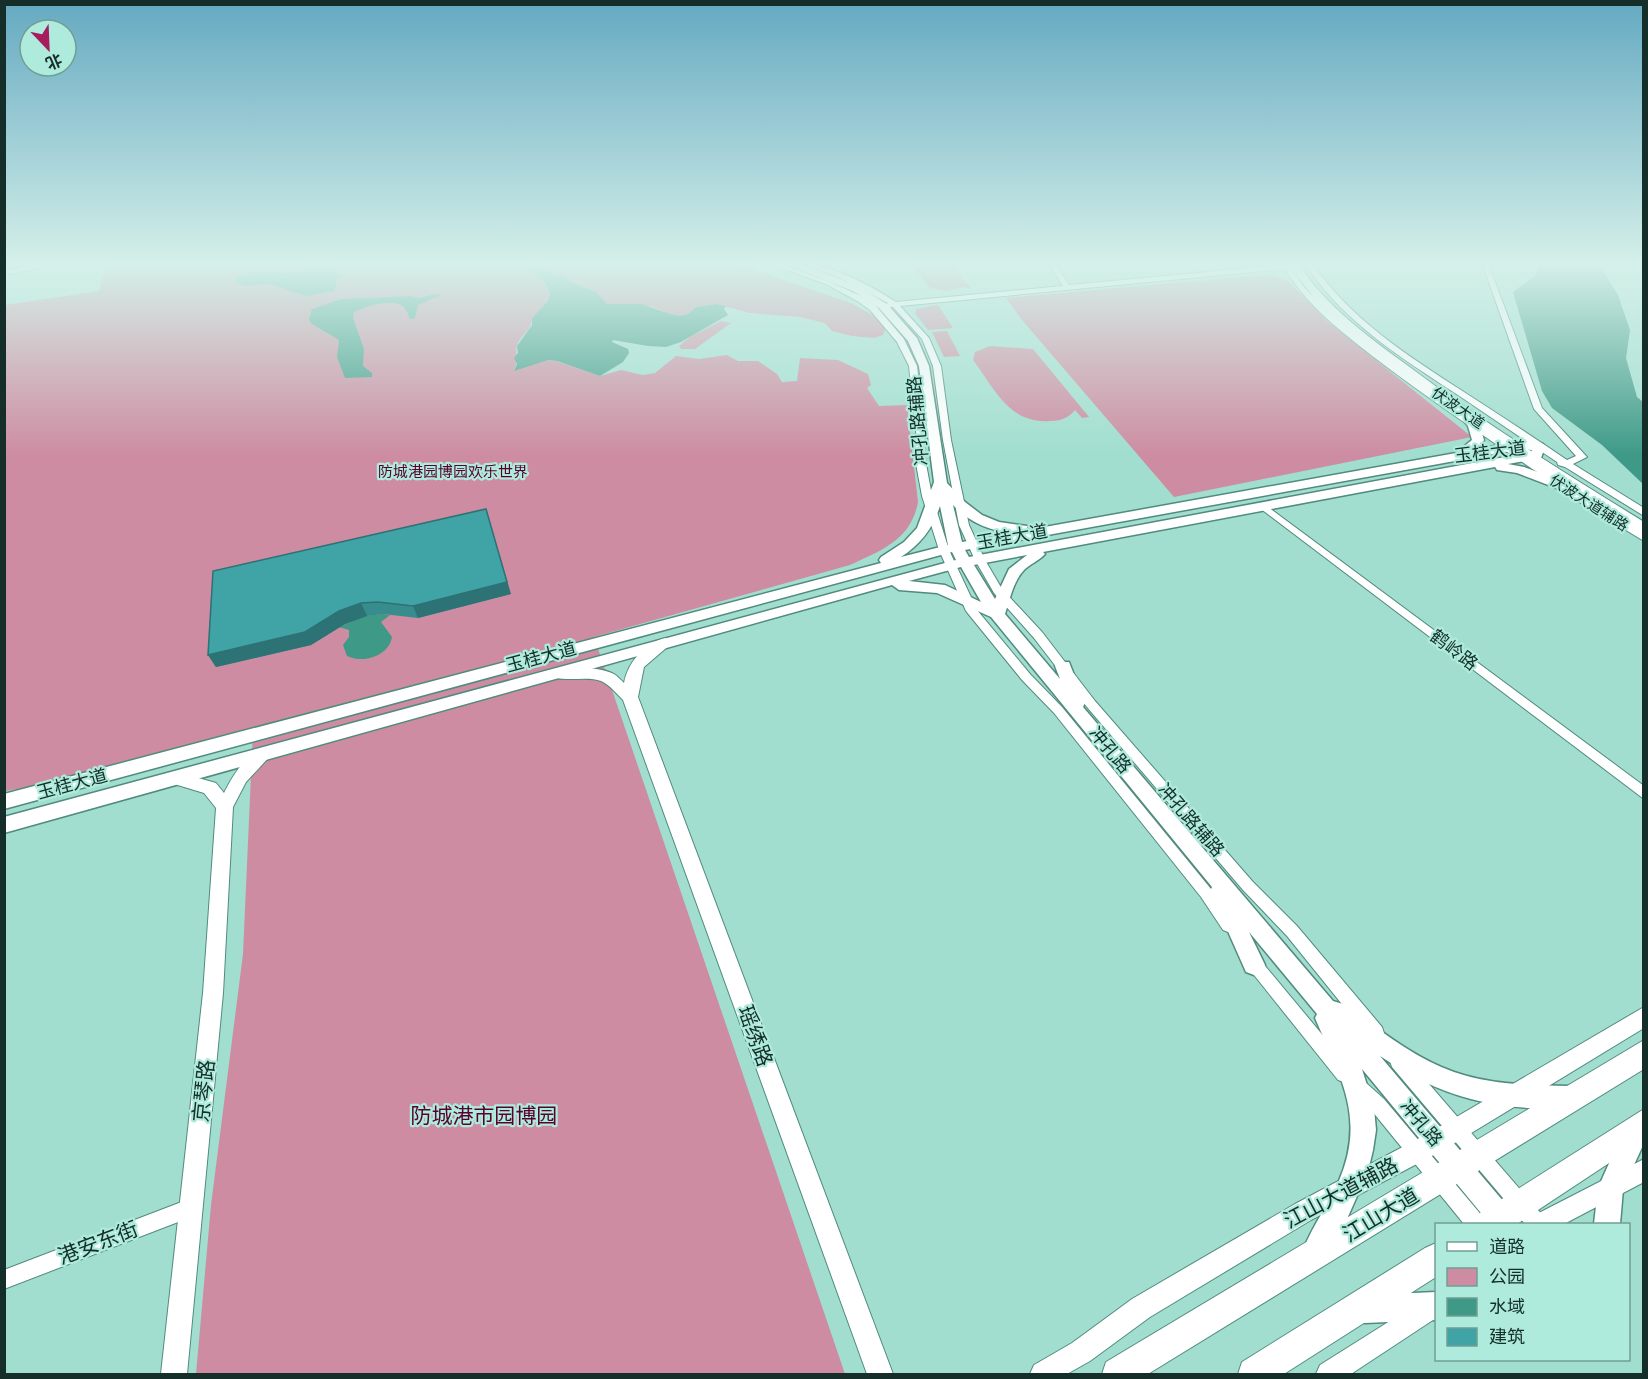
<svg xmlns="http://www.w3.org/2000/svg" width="1648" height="1379" font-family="'Varela Round','Noto Sans SC',sans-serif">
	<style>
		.green { fill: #cd8ca1 }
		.water { fill: #3e9987 }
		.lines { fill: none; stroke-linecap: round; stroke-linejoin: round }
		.minor-casing { stroke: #508b7e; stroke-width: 2 }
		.tertiary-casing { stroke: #508b7e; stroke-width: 2 }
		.secondary-casing { stroke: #508b7e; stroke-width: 3 }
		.primary-casing { stroke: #508b7e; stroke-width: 2 }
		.minor { fill: #fff; fill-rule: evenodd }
		.tertiary { fill: #fff; fill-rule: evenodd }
		.secondary { fill: #fff; fill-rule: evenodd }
		.primary { fill: #fff; fill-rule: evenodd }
		.wall { fill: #378c8e }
		.shaded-wall { fill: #2d7274 }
		.building { fill: #40a3a5; stroke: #2d7274; stroke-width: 1.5 }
		.labels { text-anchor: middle; stroke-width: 4.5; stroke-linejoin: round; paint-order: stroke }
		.far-street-label { font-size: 15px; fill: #152e29; stroke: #aeebdc }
		.far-park-label { font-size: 15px; fill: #58012e; stroke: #aeebdc }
		.street-label { font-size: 18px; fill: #152e29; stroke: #aeebdc }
		.near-street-label { font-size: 21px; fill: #152e29; stroke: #aeebdc }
		.near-park-label { font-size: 21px; fill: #58012e; stroke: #aeebdc }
	</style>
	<rect width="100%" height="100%" fill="#a1decf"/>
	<path class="green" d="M106 263H733L851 303 876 317 886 327 883 335 874 338 852 336 832 331 825 323 800 317 750 313 716 304 696 307 688 314 680 316 670 314 651 306 606 304 596 292 571 282 566 276 538 274 550 292 548 301 532 318C532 330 521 335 517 345 515 353 519 361 514 370L547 360 556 361 600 376 621 370 643 375 655 373 676 356 699 359 727 355 738 361H758L777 374 782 382 797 381 800 358 838 360 868 374 871 385 867 388 879 406 907 405 918 502C911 540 882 550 850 565L594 637 845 1374H196L211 1205 243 954 253 730 55 783 5 791V305L99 291Z
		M909 263H950L972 289 964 287 949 291 930 288Z
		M1263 275 1275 276 1288 281 1328 322 1472 437 1174 497 1022 320 1006 298Z
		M938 305 951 325 953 328 928 330 915 313 916 309Z
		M721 321 731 323 695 349H681L679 346 690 337Z
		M947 331 960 356 944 357 932 332Z
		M990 346 1033 349 1089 417 1082 418 1075 410C1069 418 1060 421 1050 421 1009 424 995 389 973 360L975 352Z"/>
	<path class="water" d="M322 263 342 276 337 280 334 291 306 296 269 284 245 286 235 282 237 277 247 272 300 273Z
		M1539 263H1598L1618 295 1630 330 1626 358 1637 397 1643 402V484L1602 445 1552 408 1542 391 1513 292 1537 274Z
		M533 268 566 276 571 282 596 292 607 304H642L670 314 680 316 688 314 696 307 716 304 726 306 724 309 728 315 681 342 666 347 648 346 613 340 612 342 628 349 629 353 623 362 600 376 557 361 548 360 514 371 517 364 514 358 518 353 517 346 532 325V318L548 301 550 293C545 281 540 275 529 270Z
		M437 294 441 295 418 305 415 318 410 319C408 314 405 305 398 304 386 300 365 307 354 312L353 318 364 349 363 366 372 373V377L345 378 337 357 339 340 312 324 309 320 312 309 341 299 411 296 418 298Z
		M382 614 390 615 381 622 392 637C389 656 363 664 347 656L343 645 349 637V630L339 627 364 616Z"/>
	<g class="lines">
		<defs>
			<path id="minor" d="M47 263H64L4 275V271Z
				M767 263H778L830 282 865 298 876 306 904 339 917 366 925 440 924 453 932 496 949 550 977 610 1030 674 1062 707 1211 889 1233 920 1235 925 1233 930 1228 932 1223 930 1201 897 1054 713 1022 680 966 611 939 550 922 496 914 453 917 440 909 366 897 342 870 310 859 302 826 284Z
				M800 263C828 263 872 286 896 302L1063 286 1048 263H1055L1069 285 1283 265 1282 263H1312C1350 319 1408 356 1464 392 1498 414 1533 437 1567 460L1576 456 1534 409 1482 263H1488L1542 408 1587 457 1573 464 1644 508V516L1565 467 1558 465 1557 462C1524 440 1491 417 1458 395 1403 359 1345 323 1308 268H1291L1305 288 1326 310 1394 365 1543 468 1562 484 1644 533V541L1556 488 1537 472C1484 436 1430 400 1379 361 1344 334 1308 307 1285 269L900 306 929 338 941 366 951 440 969 525 985 560 1002 589 1042 632 1095 701 1253 882 1297 926 1382 1027 1384 1033 1382 1039 1376 1041 1370 1039 1287 936 1243 890 1087 707 1034 638 994 593 975 560 959 525 943 440 933 366 922 339 893 307H886L885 305 888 303 840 278Z
				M1264 504 1644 786V799L1261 509 1259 507Z
				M1251 953 1256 955 1350 1068 1352 1074 1350 1080 1344 1082 1338 1080 1246 965 1243 960 1246 955Z
				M1398 1053 1404 1055 1544 1217 1546 1224H1525L1392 1067 1390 1061 1392 1055Z
				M1359 1080 1365 1082 1384 1099 1483 1217 1485 1224H1464L1372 1111 1353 1094 1351 1088 1353 1082Z
				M192 1198 199 1200 201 1207 199 1214 4 1289V1270Z"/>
			<path id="tertiary" d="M665 638 672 643 644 667 638 697 893 1374H867L623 700C617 694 609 684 601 681 587 675 557 684 550 674 557 663 602 667 614 674 617 676 621 680 624 683 628 662 644 644 665 638Z
				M264 748 270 750 272 754 246 782 233 807 223 993 187 1374H161L203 993 216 808 204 793 171 783 169 778 171 773 177 772 216 783 224 793C232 777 245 754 264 748Z
				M1644 1007V1028L1445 1149 1311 1220 1150 1317 1090 1361 1067 1374H1030L1034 1365 1072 1343 1132 1299 1295 1204 1429 1133Z
				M1644 1159V1182L1564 1224H1530L1533 1216Z
				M1436 1292V1318L1351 1374H1316L1320 1365Z"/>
			<path id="secondary" d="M783 263H797L838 278 859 287 887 304 917 338 929 366 947 483 965 502 982 515 999 522 1027 526 1028 530 1456 453 1472 440 1468 426 1456 411 1462 407C1475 412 1481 428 1484 440L1479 449 1521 441 1543 444 1545 447 1541 458 1508 464 1524 467 1595 493 1597 496 1595 499H1585L1517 473 1497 470 1495 467 1043 552 1045 554C1040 560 1032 563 1025 569 1013 581 1010 599 1005 614L1060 679 1055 666 1057 662H1069L1085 703 1083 707 1333 1001 1343 1004C1378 1028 1413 1058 1454 1072 1491 1085 1530 1085 1569 1086L1577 1090 1581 1098 1577 1106 1569 1110C1492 1108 1445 1100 1380 1056L1515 1215 1519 1224H1490L1362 1069 1374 1108 1376 1130 1373 1150 1368 1171 1347 1219 1326 1257 1317 1261 1308 1257 1304 1248C1313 1225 1328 1205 1338 1183 1367 1118 1340 1077 1315 1018L1317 1014 1249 932 1265 965 1262 972 1254 975 1246 972 1210 891 1212 887 991 617 937 593 899 590 892 585 4 833V817L956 560 952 552 4 809V794L881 563 879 560 881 557 904 542 917 528 934 482 919 366 908 341 879 308 853 291ZM1521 449 1532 450 1531 452 969 557 965 550ZM953 505C969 522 989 531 1013 533L962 542ZM940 506 948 545 901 557C921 544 933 528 940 506ZM1027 555 1009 569 995 599 974 565ZM961 567 981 602 945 585 909 581Z
				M1636 1120 1644 1123V1143L1623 1189 1620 1224H1594L1598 1188 1627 1123Z
				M1436 1292V1320L1365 1323 1355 1319 1351 1309 1355 1299 1365 1295Z"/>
			<path id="primary" d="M1287 263H1298C1326 307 1370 338 1411 368 1485 424 1565 473 1644 522V534L1508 449 1382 359 1319 304Z
				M1644 1040V1069L1148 1374H1102L1106 1362Z
				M1644 1109V1140L1517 1224H1476L1480 1213Z
				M1436 1243V1277L1284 1374H1238L1242 1362 1425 1248Z"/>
		</defs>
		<use href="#minor" class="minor-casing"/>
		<use href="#tertiary" class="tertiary-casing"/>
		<use href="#secondary" class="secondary-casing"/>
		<use href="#primary" class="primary-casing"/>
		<use href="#minor" class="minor"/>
		<use href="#tertiary" class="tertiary"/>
		<use href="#secondary" class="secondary"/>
		<use href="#primary" class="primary"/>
	</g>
	<path class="wall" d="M213 571 511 594 418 618 383 614 367 616 345 624 311 645 216 667 208 655Z"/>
	<path class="shaded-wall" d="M486 509 511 594 418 618 413 606Z
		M361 603 367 616 345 624 311 645 216 667 208 655Z"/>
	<path class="building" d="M486 509 507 582 413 606 378 602 361 603 339 611 305 632 208 655 213 571Z"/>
	<linearGradient id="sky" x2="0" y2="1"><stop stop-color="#64a9c1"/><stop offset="0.58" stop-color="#d5f0e9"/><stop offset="1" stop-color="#d5f0e9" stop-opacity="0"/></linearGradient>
	<rect width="1648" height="456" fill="url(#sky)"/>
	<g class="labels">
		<g class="far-street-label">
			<text transform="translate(1458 408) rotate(35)" y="5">伏波大道</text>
			<text transform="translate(1589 503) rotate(33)" y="5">伏波大道辅路</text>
		</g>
		<g class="far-park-label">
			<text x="453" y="477">防城港园博园欢乐世界</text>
		</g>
		<g class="street-label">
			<text transform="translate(918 421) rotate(-95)" y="6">冲孔路辅路</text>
			<text transform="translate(1490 452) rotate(-7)" y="6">玉桂大道</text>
			<text transform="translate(1012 537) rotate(-10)" y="6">玉桂大道</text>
			<text transform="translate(1454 650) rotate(37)" y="6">鹤岭路</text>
			<text transform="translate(541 657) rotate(-15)" y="6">玉桂大道</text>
			<text transform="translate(1110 750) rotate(50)" y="6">冲孔路</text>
			<text transform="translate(72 784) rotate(-15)" y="6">玉桂大道</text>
			<text transform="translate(1191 820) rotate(49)" y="6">冲孔路辅路</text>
			<text transform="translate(1421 1123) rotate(50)" y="6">冲孔路</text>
		</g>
		<g class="near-street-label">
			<text transform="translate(755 1036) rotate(70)" y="7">瑶绣路</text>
			<text transform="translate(204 1091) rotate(-84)" y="7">京琴路</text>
			<text transform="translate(1341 1193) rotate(-28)" y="7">江山大道辅路</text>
			<text transform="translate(1381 1215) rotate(-31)" y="7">江山大道</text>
			<text transform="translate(98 1243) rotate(-21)" y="7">港安东街</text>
		</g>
		<g class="near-park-label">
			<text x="484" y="1123">防城港市园博园</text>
		</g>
	</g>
	<rect width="1648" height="1379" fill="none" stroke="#152e29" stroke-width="12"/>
	<rect x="1435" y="1223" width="195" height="138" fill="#aeebdc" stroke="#719f94" stroke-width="1.5"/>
	<rect x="1447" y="1242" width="30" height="9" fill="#ffffff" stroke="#719f94" stroke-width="1.5"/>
	<text x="1489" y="1253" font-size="18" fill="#152e29">道路</text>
	<rect x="1447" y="1268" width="30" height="18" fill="#cd8ca1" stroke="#719f94" stroke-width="1.5"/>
	<text x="1489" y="1283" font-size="18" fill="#152e29">公园</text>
	<rect x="1447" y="1298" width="30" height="18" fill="#3e9987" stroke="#719f94" stroke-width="1.5"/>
	<text x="1489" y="1313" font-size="18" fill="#152e29">水域</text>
	<rect x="1447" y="1328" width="30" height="18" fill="#40a3a5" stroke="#719f94" stroke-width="1.5"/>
	<text x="1489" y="1343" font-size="18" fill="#152e29">建筑</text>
	<g transform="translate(48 48) rotate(157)"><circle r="28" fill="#aeebdc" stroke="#719f94" stroke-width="1.5"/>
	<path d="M0-4.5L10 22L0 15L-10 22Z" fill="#a71b5f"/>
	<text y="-9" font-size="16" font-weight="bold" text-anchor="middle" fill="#152e29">北</text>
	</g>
</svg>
